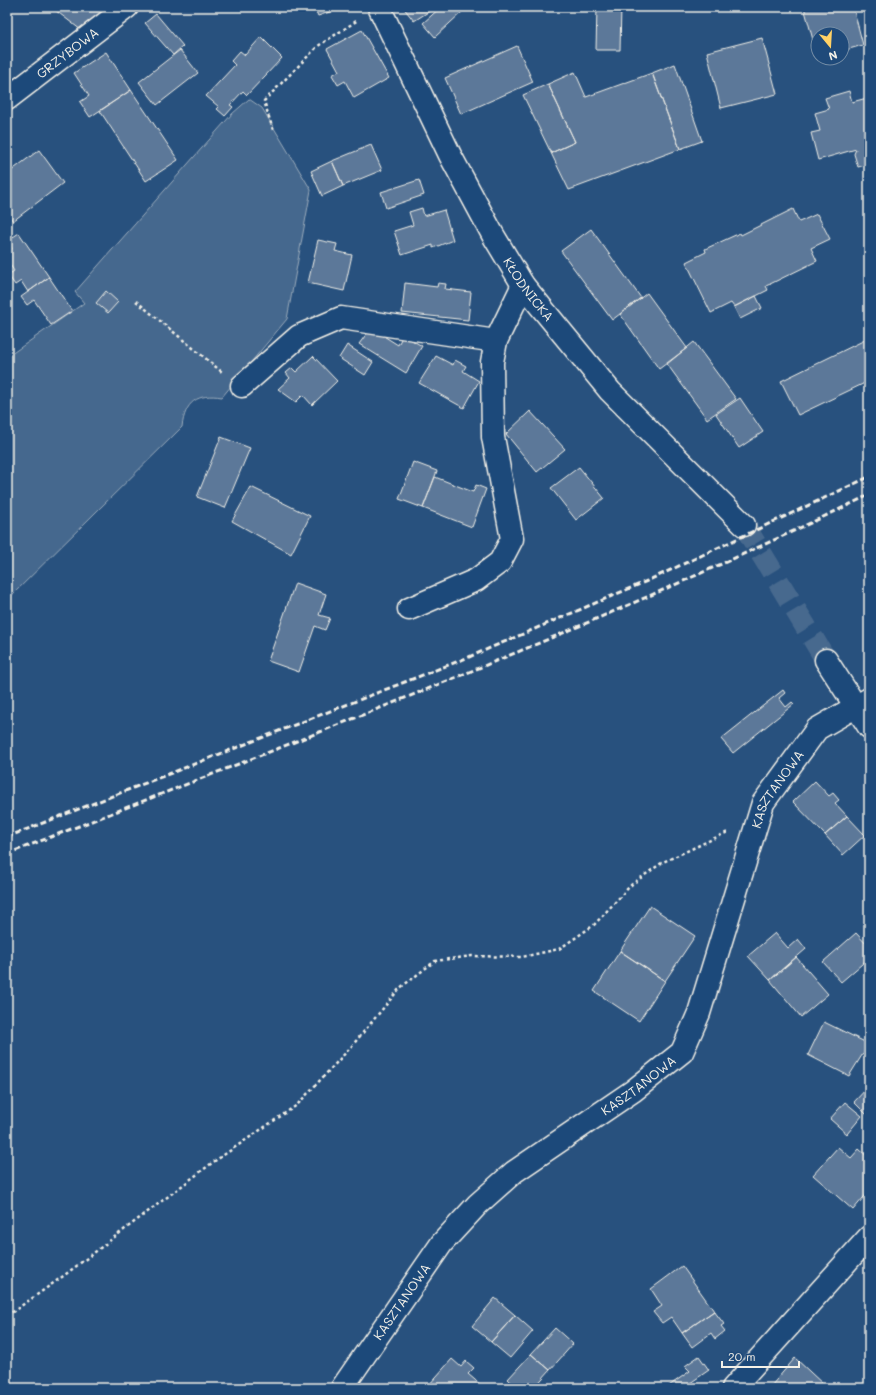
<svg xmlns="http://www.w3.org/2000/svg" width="876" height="1395" font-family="Mali,sans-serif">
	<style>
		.green { fill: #45688e; stroke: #9cacbb }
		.building { fill: #5b7899; stroke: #f4f1e8 }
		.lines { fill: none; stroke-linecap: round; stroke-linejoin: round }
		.major-tunnel { stroke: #47698e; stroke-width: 22; stroke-dasharray: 22 11; stroke-linecap: butt }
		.minor-casing { stroke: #f4f1e8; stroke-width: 25 }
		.major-casing { stroke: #f4f1e8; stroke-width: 25 }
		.path { stroke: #f4f1e8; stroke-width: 2.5; stroke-dasharray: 3 3; stroke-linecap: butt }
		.minor { stroke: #1f4a7a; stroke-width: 22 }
		.major { stroke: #1f4a7a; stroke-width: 22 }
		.rail { stroke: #f4f1e8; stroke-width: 3; stroke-dasharray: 6 3; stroke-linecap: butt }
		.labels { text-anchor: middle; stroke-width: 3; stroke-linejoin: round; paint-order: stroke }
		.street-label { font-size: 13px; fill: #f4f1e8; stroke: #1f4a7a }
	</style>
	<rect width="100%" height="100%" fill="#28517e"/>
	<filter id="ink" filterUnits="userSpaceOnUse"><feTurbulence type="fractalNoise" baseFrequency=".025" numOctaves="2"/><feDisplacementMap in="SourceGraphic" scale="8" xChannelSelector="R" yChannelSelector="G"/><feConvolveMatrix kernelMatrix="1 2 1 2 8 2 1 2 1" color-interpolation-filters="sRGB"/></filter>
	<g filter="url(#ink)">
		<path class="green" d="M249 99 262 108 311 190 287 319 222 397C197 393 185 402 182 427L7 600V357L84 303 75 292 232 114Z"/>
		<path class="building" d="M51 7H111L81 30Z
			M314 7H344L318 16Z
			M403 7H436L414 21Z
			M441 7H462L464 10 435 37 423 23Z
			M597 7H621L620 50H596Z
			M804 7H853L863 45 842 51V34H818V58Z
			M156 14 183 46 173 55 145 23Z
			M362 30 389 78 354 98 345 81 338 85 332 75 339 71 327 49Z
			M261 37 282 58 247 95 243 91 230 105 233 107 225 116 217 109 219 107 206 96 235 65 231 61 240 51 245 55Z
			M762 38 777 94 721 108 707 52Z
			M517 46 533 82 461 114 445 78Z
			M180 50 198 73 157 105 139 82Z
			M106 52 131 90 90 117 80 102 89 96 74 73Z
			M675 64 702 141 680 149 652 73Z
			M575 72 586 97 652 73 680 149 569 190 551 153 575 142 548 84Z
			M548 84 575 142 551 153 523 95Z
			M131 90 178 160 146 181 100 111Z
			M849 91 852 102 867 98 869 104V164L858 167 854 154 856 149 818 160 811 133 820 131 815 113 829 109 825 98Z
			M371 145 382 170 343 186 332 161Z
			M39 150 63 183 13 221 7 213V174Z
			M332 161 343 186 322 196 311 171Z
			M419 180 424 195 386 208 381 192Z
			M422 208 424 216 444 210 453 240 433 248V245L402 255 394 231 413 225 409 212Z
			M793 209 799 222 817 214 830 239 811 248 817 261 766 286 768 290 734 307 731 303 711 313 686 262 706 252 705 249 740 233 741 235Z
			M591 229 641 298 612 320 561 251Z
			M19 233 49 277 28 292 21 281 15 285 8 275 14 271 7 260V252L12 249 7 241Z
			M318 240 337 244 335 251 352 255 344 291 308 283Z
			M49 277 72 311 51 325 34 300 27 305 21 297Z
			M405 283 437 287 438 283 446 284 445 289 471 292 468 320 402 313Z
			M106 291 118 302 108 313 96 303Z
			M647 293 687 348 659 369 620 314Z
			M756 296 762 308 740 319 734 307Z
			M371 328 398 345 403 335 422 346 406 373 359 344Z
			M869 338V381L798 415 781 381Z
			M694 342 736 399 707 419 667 364Z
			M347 345 373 362 365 375 339 358Z
			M313 356 337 381 312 405 303 395 296 402 278 389 290 378 286 373 292 368 296 372Z
			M436 356 453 365 455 360 466 366 463 371 479 381 464 408 419 383Z
			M740 398 763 432 739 448 716 414Z
			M530 411 565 449 537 472 506 434Z
			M221 437 250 448 225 508 197 497Z
			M413 462 437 471 423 508 399 499Z
			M579 467 604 498 576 520 551 488Z
			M435 477 473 492 476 485 486 489 472 527 423 508Z
			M251 487 310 516 291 554 232 521Z
			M295 583 326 594 319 615 330 618 325 630 315 626 299 672 268 661Z
			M783 690 785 693 779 698 786 707 792 702 794 704 733 753 721 739Z
			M815 781 829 796 833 793 839 800 835 803 847 816 825 835 793 802Z
			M847 816 865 835 843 855 825 835Z
			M650 906 695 936 665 981 620 951Z
			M775 933 788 948 798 939 806 949 770 980 748 956Z
			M856 933 869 947V958L841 982 823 962Z
			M620 951 665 981 639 1021 594 991Z
			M796 957 828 994 801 1017 770 980Z
			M824 1022 869 1044 849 1076 808 1055Z
			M868 1087 869 1088V1117L854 1102Z
			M845 1102 862 1116 847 1134 830 1119Z
			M838 1147 851 1158 859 1149 869 1158V1191L853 1210 813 1175Z
			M682 1266 714 1311 682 1333 671 1317 662 1323 653 1312 662 1306 651 1289Z
			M495 1298 515 1315 491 1342 472 1326Z
			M714 1311 724 1324 721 1326 725 1331 715 1339 711 1333 692 1347 682 1333Z
			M515 1315 533 1331 510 1358 491 1342Z
			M555 1328 573 1344 550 1370 531 1354Z
			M531 1354 550 1370 534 1388H517L508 1379Z
			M699 1356 709 1370 683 1388H666L690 1371 685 1366Z
			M795 1358 825 1386 824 1388H772L771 1386Z
			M452 1359 461 1367 466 1361 474 1368 468 1374 482 1386 480 1388H431L428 1386Z"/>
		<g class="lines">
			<path class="major-tunnel" d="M744 525 826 660"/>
			<defs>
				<g id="minor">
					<path id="s1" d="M7 99 127 7"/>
					<path d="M242 386 299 336 341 318 496 341"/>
					<path d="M409 609 476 580 500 562 512 539 493 437 492 362 496 341 523 285"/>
					<path id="s2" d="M342 1388 442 1243 478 1204 514 1172 633 1091 682 1052 699 1013 763 803 817 729 869 699"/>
					<path d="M733 1388 869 1237"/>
				</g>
				<g id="major">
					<path id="s3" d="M379 7 450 155 493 235 523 285 610 391 744 525"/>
					<path d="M826 660 869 727"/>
				</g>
			</defs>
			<use href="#minor" class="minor-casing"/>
			<use href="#major" class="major-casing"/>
			<path class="path" d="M273 130 264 101 318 46 358 20
				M136 301 222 372
				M7 1316 62 1277 212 1163 297 1105 351 1047 400 988 435 961 472 956 522 957 559 949 594 925 631 885 663 862 728 832"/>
			<use href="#minor" class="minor"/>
			<use href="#major" class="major"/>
			<path class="rail" d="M7 837 469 657 647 581 869 477
				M7 854C297 741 589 631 869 495"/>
		</g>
	</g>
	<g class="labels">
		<g class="street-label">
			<text dy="5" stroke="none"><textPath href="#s1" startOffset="76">GRZYBOWA</textPath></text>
			<text dy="5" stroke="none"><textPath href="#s3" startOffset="320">KŁODNICKA</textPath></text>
			<text dy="5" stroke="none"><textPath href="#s2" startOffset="765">KASZTANOWA</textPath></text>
			<text dy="5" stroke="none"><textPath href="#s2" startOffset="429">KASZTANOWA</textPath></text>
			<text dy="5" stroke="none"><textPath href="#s2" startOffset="105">KASZTANOWA</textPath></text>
		</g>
	</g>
	<rect width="876" height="1395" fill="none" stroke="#1f4a7a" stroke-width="24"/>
	<rect x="12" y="12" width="852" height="1371" fill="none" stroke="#f4f1e8" stroke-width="1.5" filter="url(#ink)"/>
	<g transform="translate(830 46) rotate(162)"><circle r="19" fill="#1f4a7a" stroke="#748da6"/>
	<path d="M0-3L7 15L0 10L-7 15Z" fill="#ffd166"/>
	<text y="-6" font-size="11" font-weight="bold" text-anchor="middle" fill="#f4f1e8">N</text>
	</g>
	<path d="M722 1361v6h77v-6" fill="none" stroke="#f4f1e8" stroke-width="2"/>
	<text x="728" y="1361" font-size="12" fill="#f4f1e8" stroke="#1f4a7a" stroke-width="3" paint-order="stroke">20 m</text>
</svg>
